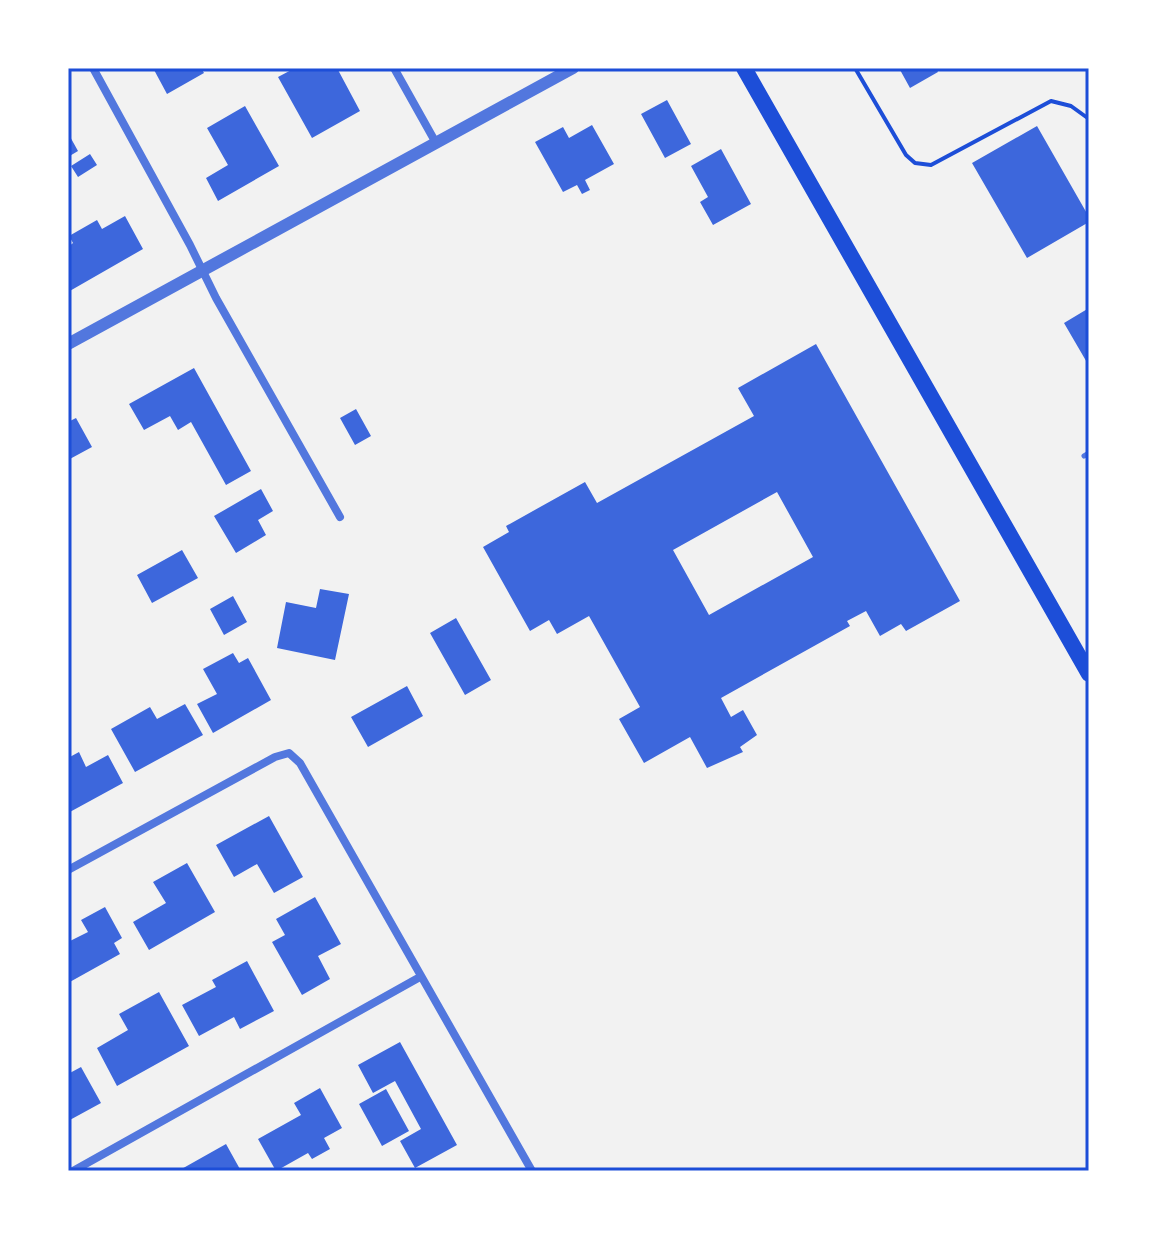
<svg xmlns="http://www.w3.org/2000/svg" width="1157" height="1239" font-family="'Roboto Serif',serif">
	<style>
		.building { fill: #3d67dc; fill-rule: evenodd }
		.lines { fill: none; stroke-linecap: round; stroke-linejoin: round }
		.path { stroke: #1d4ed8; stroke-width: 4 }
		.service { stroke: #5277de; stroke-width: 5 }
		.minor { stroke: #5277de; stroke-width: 8 }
		.tertiary { stroke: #5277de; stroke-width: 12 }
		.primary { stroke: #1d4ed8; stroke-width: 16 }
		.neatline { fill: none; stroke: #1d4ed8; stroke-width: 3 }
	</style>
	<rect width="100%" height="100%" fill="#f2f2f2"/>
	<path class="building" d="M153 68H201L204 73 167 94Z
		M295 68H337L360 111 312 138 278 77Z
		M899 68H936L938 72 910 88Z
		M667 100 691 144 665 158 641 114Z
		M245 106 279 166 218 201 206 178 228 165 207 128Z
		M592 125 614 164 585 180 590 190 582 194 577 185 563 192 535 142 563 127 569 138Z
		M1037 126 1089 217V222L1027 258 972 163Z
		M68 133 78 151 68 157Z
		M721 149 751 204 713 225 700 202 708 197 691 166Z
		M90 154 97 165 78 177 71 166Z
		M125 216 143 249 68 292V247L73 243 69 236 97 220 102 229Z
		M1089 308V366L1064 323Z
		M816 344 960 601 906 631 901 624 880 636 866 611 847 621 850 626 721 698 731 717 743 710 757 735 740 747 743 752 707 768 690 737 644 763 619 719 640 707 589 616 557 634 549 620 530 631 483 547 509 532 506 526 585 482 597 503 754 416 738 388ZM777 492 813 557 709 615 673 550Z
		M194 368 251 471 226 485 191 422 178 430 170 416 144 430 129 404Z
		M356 409 371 436 355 445 340 418Z
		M76 418 92 447 68 460V422Z
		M261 489 273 511 258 520 266 535 236 553 214 516Z
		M182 550 198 578 152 603 137 575Z
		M320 589 349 594 335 660 277 648 286 602 316 608Z
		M233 596 247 622 224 635 210 609Z
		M456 618 491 680 465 695 430 633Z
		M233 653 239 663 248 658 271 700 213 733 197 704 217 694 203 669Z
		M407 686 423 716 368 747 351 717Z
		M185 704 203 735 135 772 111 729 150 707 157 719Z
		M79 752 86 767 108 755 123 783 68 813V758Z
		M269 816 303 877 274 893 257 864 234 877 216 845Z
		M187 863 215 912 149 950 133 922 166 903 153 882Z
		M315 897 341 944 318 956 330 979 302 995 272 942 285 935 276 919Z
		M105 907 122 938 114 943 120 954 68 983V942L88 932 81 920Z
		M247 961 274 1011 240 1029 234 1017 199 1036 182 1005 216 987 212 980Z
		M159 992 189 1046 117 1086 97 1048 128 1030 119 1014Z
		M400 1042 457 1145 415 1168 400 1141 421 1129 395 1081 373 1093 358 1065Z
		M81 1067 101 1103 68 1121V1074Z
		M320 1088 342 1128 324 1138 330 1149 312 1159 308 1153 276 1171 258 1139 301 1115 294 1103Z
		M386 1089 409 1131 382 1146 359 1104Z
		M226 1144 241 1171H178Z"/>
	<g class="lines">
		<path class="path" d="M855 68 906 155 915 163 931 165 1051 101 1071 106 1089 119"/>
		<path class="service" d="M1084 456 1089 453"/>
		<path class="minor" d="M93 68 190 245 216 298 340 517
			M394 68 436 143
			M68 870 275 757 289 753 300 763 532 1171
			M73 1171 420 977"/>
		<path class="tertiary" d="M68 344 573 68"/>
		<path class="primary" d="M744 68 1089 674"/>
	</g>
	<rect width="1157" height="1239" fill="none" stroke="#ffffff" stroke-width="140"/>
	<rect x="70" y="70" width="1017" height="1099" class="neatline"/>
</svg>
